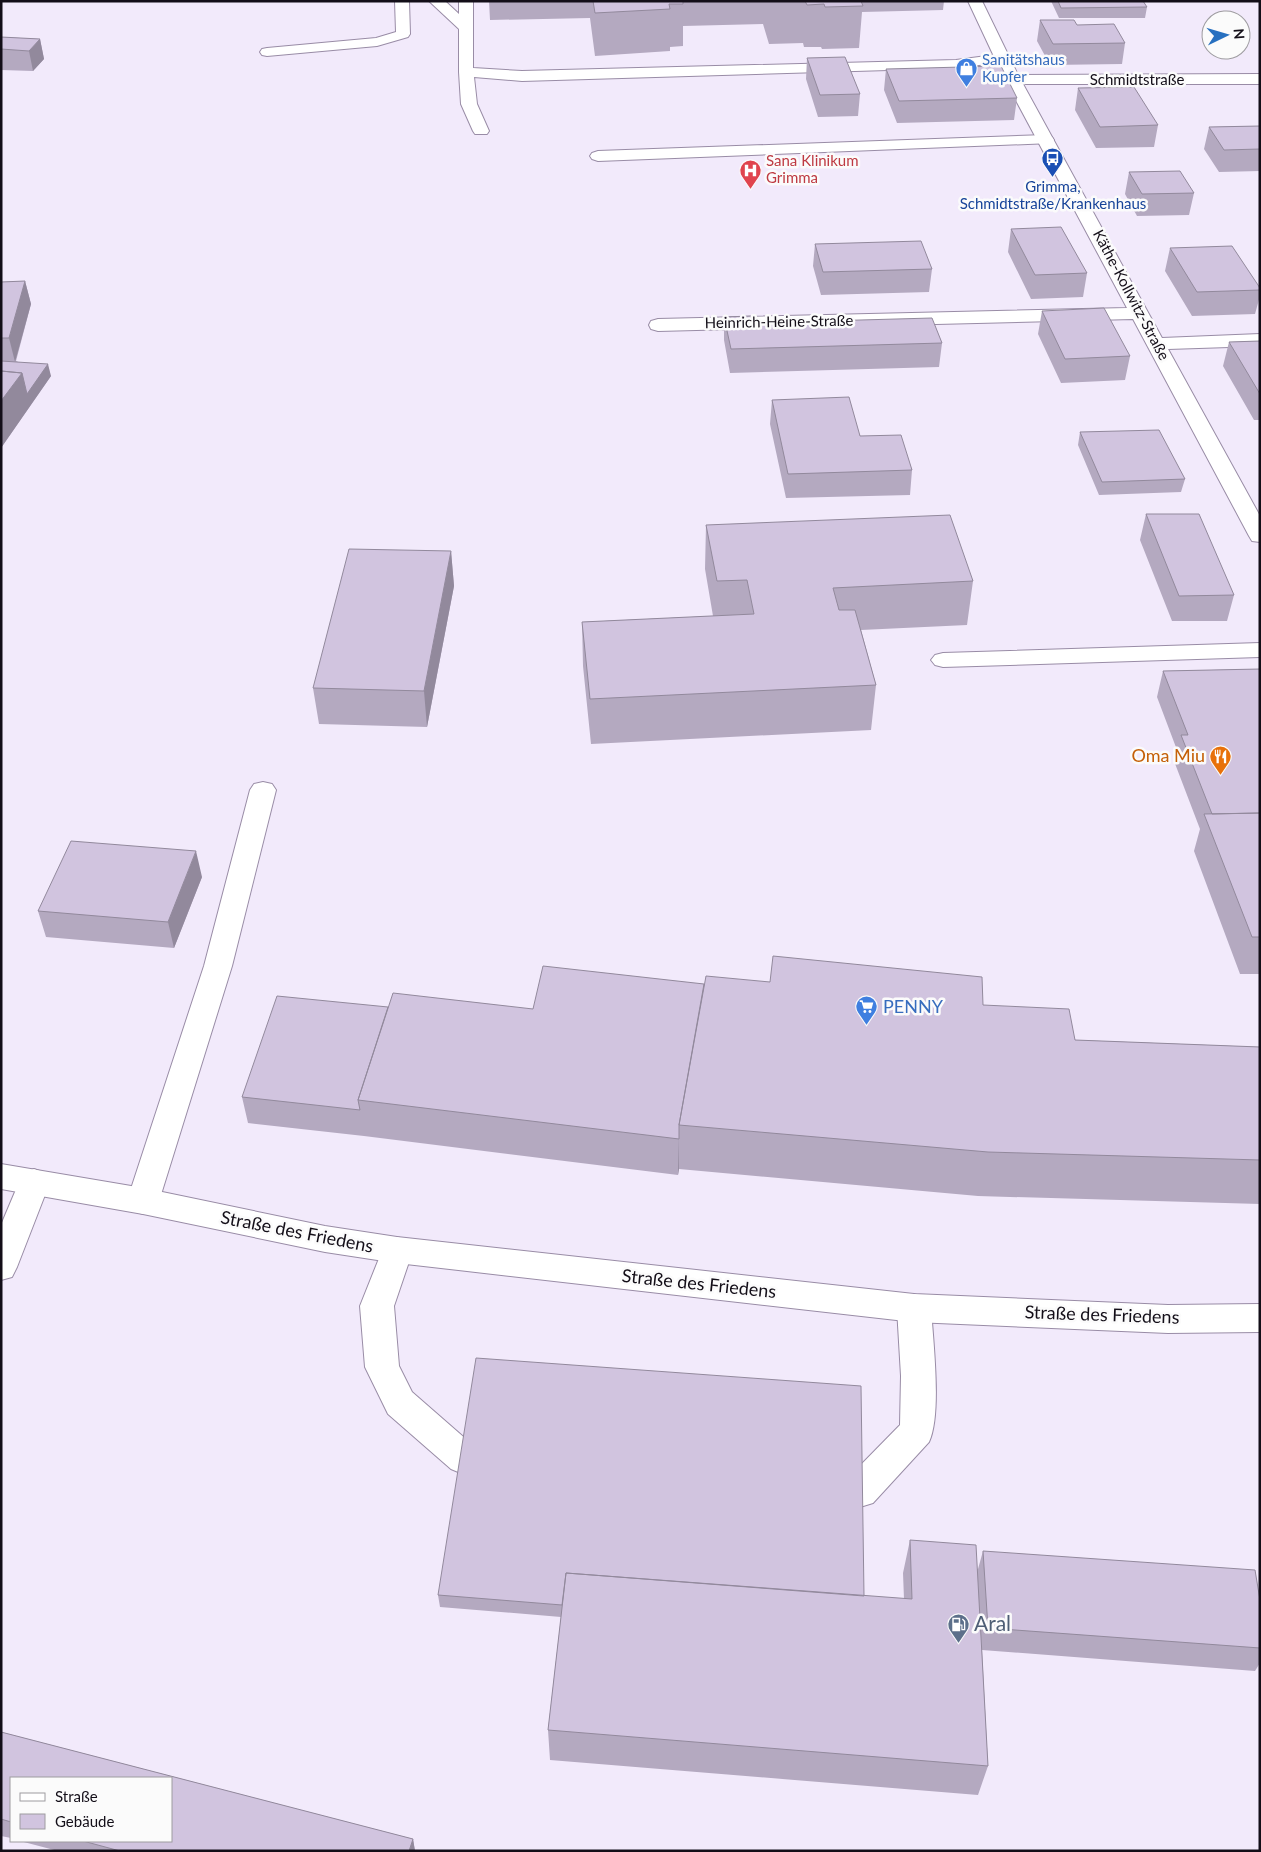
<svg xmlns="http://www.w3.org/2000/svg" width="1261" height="1852" font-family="Lato,sans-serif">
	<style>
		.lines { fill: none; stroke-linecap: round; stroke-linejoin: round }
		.service-casing { stroke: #998ca6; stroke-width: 2 }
		.minor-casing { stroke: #998ca6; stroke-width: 2 }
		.tertiary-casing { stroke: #998ca6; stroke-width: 2 }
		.service { fill: #fff; fill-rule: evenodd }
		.minor { fill: #fff; fill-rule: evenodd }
		.tertiary { fill: #fff; fill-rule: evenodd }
		.wall { fill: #b4a9c0 }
		.shaded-wall { fill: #92899c }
		.building { fill: #d1c4df; stroke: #92899c }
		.labels { text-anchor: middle; stroke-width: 5; stroke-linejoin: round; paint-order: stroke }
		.far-shop-label { font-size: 15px; fill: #366cbe; stroke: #fbfbfb; text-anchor: start }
		.far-street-label { font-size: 15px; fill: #130e18; stroke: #fbfbfb }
		.far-health-label { font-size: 15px; fill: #be3a42; stroke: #fbfbfb; text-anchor: start }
		.far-transit-label { font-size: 15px; fill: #164399; stroke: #fbfbfb }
		.food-label { font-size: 18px; fill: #c56008; stroke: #fbfbfb; text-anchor: end }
		.shop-label { font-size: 18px; fill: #366cbe; stroke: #fbfbfb; text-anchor: start }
		.street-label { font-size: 18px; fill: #130e18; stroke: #fbfbfb }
		.near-service-label { font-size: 21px; fill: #4e5e75; stroke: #fbfbfb; text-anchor: start }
	</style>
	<rect width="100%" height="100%" fill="#f2eafb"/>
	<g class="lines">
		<defs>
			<path id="service" d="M395 1H409L410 34 408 37 377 46 267 56 262 55 260 52 262 49 267 48 376 38 396 32Z
				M429 1H445L459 14V1H473V68L522 71 956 60 1002 54 1007 55 1009 58 1007 61 1002 62 956 68 522 81 474 77 477 104 489 131 487 134H475L473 131 461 104 459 72V29Z
				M1046 135 1052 137 1054 140 1052 143 598 161 592 159 590 156 592 153 598 151Z
				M1260 643V657L943 667 935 665 931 660 935 655 943 653Z
				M34 1169 45 1173 50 1182 17 1267 12 1277 1 1280V1225L23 1173Z
				M397 1237 408 1241 413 1250 394 1306 399 1366 412 1392 475 1447 481 1458 475 1469 463 1474 451 1469 388 1414 365 1367 360 1306 386 1241Z
				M914 1294 926 1298 931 1308C933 1341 942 1414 929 1442L873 1503 860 1507 847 1503 842 1491 847 1479 900 1425 901 1376 897 1308 902 1298Z"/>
			<path id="minor" d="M968 1H982L1018 75 1260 74V84H1023L1162 338 1260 334V346L1168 349 1260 516V542L1252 541 1249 536 1133 319 658 331 651 329 649 325 651 321 658 319 1127 308 1005 80Z
				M263 782 272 784 276 790 232 966 159 1201 154 1210 143 1214 132 1210 127 1201 204 966 250 790 254 784Z"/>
			<path id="tertiary" d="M1 1164 143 1188 325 1226 397 1237 914 1294 1168 1305 1260 1304V1332L1168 1333 914 1322 397 1263 325 1252 143 1214 1 1189Z"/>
		</defs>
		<use href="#service" class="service-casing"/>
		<use href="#minor" class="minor-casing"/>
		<use href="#tertiary" class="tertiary-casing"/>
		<use href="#service" class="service"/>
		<use href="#minor" class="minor"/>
		<use href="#tertiary" class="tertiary"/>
	</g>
	<path class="wall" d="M489 1H944L943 10 862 12 859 48 822 49 821 47H804L803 43 769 44 763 24 683 26V46L670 47V51L595 56 590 18 490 20Z
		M1051 1H1143L1147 7 1145 18H1059Z
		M1040 20 1077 25 1125 43 1122 64 1050 65 1037 41Z
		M1 37 40 39 44 59 33 71 1 70Z
		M807 58 860 94 858 116 818 117 806 79Z
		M886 69 1017 98 1014 120 897 123 884 90Z
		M1078 88 1158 125 1154 147 1096 148 1075 110Z
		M1260 126V171L1219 172 1204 149 1209 127Z
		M1129 172 1194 193 1189 215 1137 216 1125 194Z
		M1011 229 1087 273 1083 297 1031 299 1008 252Z
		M815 244 932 269 929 292 821 295 813 266Z
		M1170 248 1260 290V296L1255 314 1192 316 1165 271Z
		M25 281 31 304 16 361 51 376 1 448V282Z
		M1042 311 1130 356 1125 380 1061 383 1038 334Z
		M724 317 753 323 942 343 939 367 730 373 724 340Z
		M1260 341V420H1254L1223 366 1229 342Z
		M772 400 860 436 912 470 910 495 786 498 770 424Z
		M1080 432 1185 479 1181 492 1099 495 1078 445Z
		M1146 514 1234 595 1227 621H1172L1140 540Z
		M706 525 973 581 967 625 861 630 876 685 871 730 591 744 583 666 582 622 713 616 705 569Z
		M451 551 454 586 427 727 319 724 313 688Z
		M1260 669V974H1240L1194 851 1200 829 1174 761 1177 750 1157 697 1163 671Z
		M202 877 174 948 46 937 38 911Z
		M704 984 983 1005 1075 1040 1260 1047V1204L978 1196 679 1169 678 1175 364 1136 248 1123 242 1097 388 1007 533 1009Z
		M910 1540 978 1569 983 1551 1260 1600V1663L1255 1671 982 1650 988 1766 978 1795 550 1760 548 1730 561 1617 440 1607 438 1595 864 1596 904 1599 903 1573Z
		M1 1732 413 1839 415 1851H58L20 1841H171L11 1778V1838L1 1836Z"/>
	<path class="shaded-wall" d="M40 39 44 59 33 71 29 51Z
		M25 281 31 304 15 362 9 338Z
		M48 364 51 376 1 448V401L22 373Z
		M451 551 454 586 427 727 424 691Z
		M196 851 202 877 174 948 168 922Z
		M679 1137V1169L678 1175Z
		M413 1839 415 1851H409Z"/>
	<path class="building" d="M593 1H683V4H669L670 9 595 13Z
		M805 1H861L863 6 825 7 824 4 807 5Z
		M1058 1H1143L1147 7 1061 8Z
		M1040 20H1074L1077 25 1114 24 1125 43 1053 44Z
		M1 37 40 39 29 51 1 49Z
		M845 57 860 94 820 95 807 58Z
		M1001 66 1017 98 899 101 886 69Z
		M1134 87 1158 125 1100 127 1078 88Z
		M1260 126V149L1224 150 1209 127Z
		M1180 171 1194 193 1142 194 1129 172Z
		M1061 227 1087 273 1035 275 1011 229Z
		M921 241 932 269 823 272 815 244Z
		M1232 246 1260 288V290L1197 292 1170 248Z
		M25 281 9 338H1V282Z
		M1104 308 1130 356 1065 359 1042 311Z
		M751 316 753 323 932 318 942 343 731 349 724 317Z
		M1260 341V394L1229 342Z
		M1 361 48 364 27 394 22 373 1 371Z
		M1 371 22 373 1 401Z
		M849 397 860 436 901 435 912 470 788 474 772 400Z
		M1159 430 1185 479 1102 482 1080 432Z
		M1146 514H1199L1234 595 1179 596Z
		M950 515 973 581 833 588 839 610H855L876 685 590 699 582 622 754 614 747 580 717 581 706 525Z
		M349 549 451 551 424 691 313 688Z
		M1260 669V813L1212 814 1181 735H1188L1163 671Z
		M1260 813V937H1252L1204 814Z
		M71 841 196 851 168 922 38 911Z
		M773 956 982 977 983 1005 1069 1009 1075 1040 1260 1047V1160L988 1152 679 1125 706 976 770 982Z
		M543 966 704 984 679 1125V1139L358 1100 393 993 533 1009Z
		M277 996 388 1007 358 1100 360 1110 242 1097Z
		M476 1358 861 1386 864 1596 566 1573 562 1605 438 1595Z
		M910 1540 976 1545 988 1766 548 1730 566 1573 912 1599Z
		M983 1551 1255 1570 1260 1600V1648L988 1628Z
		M1 1732 413 1839 409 1851H120L83 1841H171V1778H11V1822L1 1819Z"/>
	<defs>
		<symbol id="shop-pin" viewBox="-11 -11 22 30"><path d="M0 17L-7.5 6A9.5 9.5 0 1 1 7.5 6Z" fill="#3f7fe0" stroke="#fbfbfb"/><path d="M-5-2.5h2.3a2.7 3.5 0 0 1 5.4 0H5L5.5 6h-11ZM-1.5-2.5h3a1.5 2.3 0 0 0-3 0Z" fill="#fff"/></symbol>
		<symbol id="bus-pin" viewBox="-11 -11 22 30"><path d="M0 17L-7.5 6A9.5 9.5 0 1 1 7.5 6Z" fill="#1a4fb4" stroke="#fbfbfb"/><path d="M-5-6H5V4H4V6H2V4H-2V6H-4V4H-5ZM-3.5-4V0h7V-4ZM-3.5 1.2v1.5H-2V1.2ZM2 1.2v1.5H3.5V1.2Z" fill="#fff"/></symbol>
		<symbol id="hospital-pin" viewBox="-11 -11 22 30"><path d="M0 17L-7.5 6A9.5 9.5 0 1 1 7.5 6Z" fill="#e0444e" stroke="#fbfbfb"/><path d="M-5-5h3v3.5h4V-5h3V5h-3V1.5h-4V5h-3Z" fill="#fff"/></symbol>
		<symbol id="restaurant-pin" viewBox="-11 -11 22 30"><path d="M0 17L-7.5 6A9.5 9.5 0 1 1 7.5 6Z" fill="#e8710a" stroke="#fbfbfb"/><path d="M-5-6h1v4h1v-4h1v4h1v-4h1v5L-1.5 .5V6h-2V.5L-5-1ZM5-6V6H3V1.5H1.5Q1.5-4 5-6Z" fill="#fff"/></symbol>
		<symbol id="supermarket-pin" viewBox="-11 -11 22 30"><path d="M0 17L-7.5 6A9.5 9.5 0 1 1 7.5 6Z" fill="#3f7fe0" stroke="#fbfbfb"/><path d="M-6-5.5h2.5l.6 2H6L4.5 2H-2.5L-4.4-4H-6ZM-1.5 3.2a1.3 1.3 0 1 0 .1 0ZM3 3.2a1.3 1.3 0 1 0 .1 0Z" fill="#fff"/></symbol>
		<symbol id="fuel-pin" viewBox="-11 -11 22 30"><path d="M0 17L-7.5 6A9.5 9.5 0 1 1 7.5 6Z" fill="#5c6f8a" stroke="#fbfbfb"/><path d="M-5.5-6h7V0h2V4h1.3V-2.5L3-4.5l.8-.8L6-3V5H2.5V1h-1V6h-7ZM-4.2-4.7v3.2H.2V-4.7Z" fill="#fff"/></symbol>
	</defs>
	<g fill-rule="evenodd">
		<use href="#shop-pin" x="954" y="56" width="25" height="34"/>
		<use href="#bus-pin" x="1040" y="146" width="25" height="34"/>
		<use href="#hospital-pin" x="738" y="158" width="25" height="34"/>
		<use href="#restaurant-pin" x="1208" y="744" width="25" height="34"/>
		<use href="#supermarket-pin" x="854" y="994" width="25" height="34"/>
		<use href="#fuel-pin" x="946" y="1612" width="25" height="34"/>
	</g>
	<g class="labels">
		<g class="far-shop-label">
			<text x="982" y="65">Sanitätshaus<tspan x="982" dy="17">Kupfer</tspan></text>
		</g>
		<g class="far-street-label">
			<text x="1137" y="85">Schmidtstraße</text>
			<text transform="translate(1131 295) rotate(62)" y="5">Käthe-Kollwitz-Straße</text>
			<text transform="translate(779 322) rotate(-1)" y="5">Heinrich-Heine-Straße</text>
		</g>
		<g class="far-health-label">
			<text x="766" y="166">Sana Klinikum<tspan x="766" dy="17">Grimma</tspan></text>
		</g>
		<g class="far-transit-label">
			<text x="1053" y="192">Grimma,<tspan x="1053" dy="17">Schmidtstraße/Krankenhaus</tspan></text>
		</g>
		<g class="food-label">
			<text x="1205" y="762">Oma Miu</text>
		</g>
		<g class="shop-label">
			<text x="883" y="1013">PENNY</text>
		</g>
		<g class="street-label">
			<text transform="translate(297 1232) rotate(11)" y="6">Straße des Friedens</text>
			<text transform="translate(699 1284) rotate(6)" y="6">Straße des Friedens</text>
			<text transform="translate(1102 1315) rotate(2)" y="6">Straße des Friedens</text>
		</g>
		<g class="near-service-label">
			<text x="974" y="1631">Aral</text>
		</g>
	</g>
	<rect width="1261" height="1852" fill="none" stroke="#130e18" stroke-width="5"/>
	<rect x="10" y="1777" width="162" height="65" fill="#fbfbfb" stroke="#9e9ca0"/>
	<rect x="20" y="1793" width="25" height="8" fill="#ffffff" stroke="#9e9ca0"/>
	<text x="55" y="1802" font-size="15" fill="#130e18">Straße</text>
	<rect x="20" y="1814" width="25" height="15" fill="#d1c4df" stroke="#9e9ca0"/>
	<text x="55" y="1827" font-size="15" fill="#130e18">Gebäude</text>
	<g transform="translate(1226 35) rotate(85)"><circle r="24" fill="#fbfbfb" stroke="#9e9ca0"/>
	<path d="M0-4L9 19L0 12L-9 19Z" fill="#2770c0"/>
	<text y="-8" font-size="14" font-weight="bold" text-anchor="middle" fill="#130e18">N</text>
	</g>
</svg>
